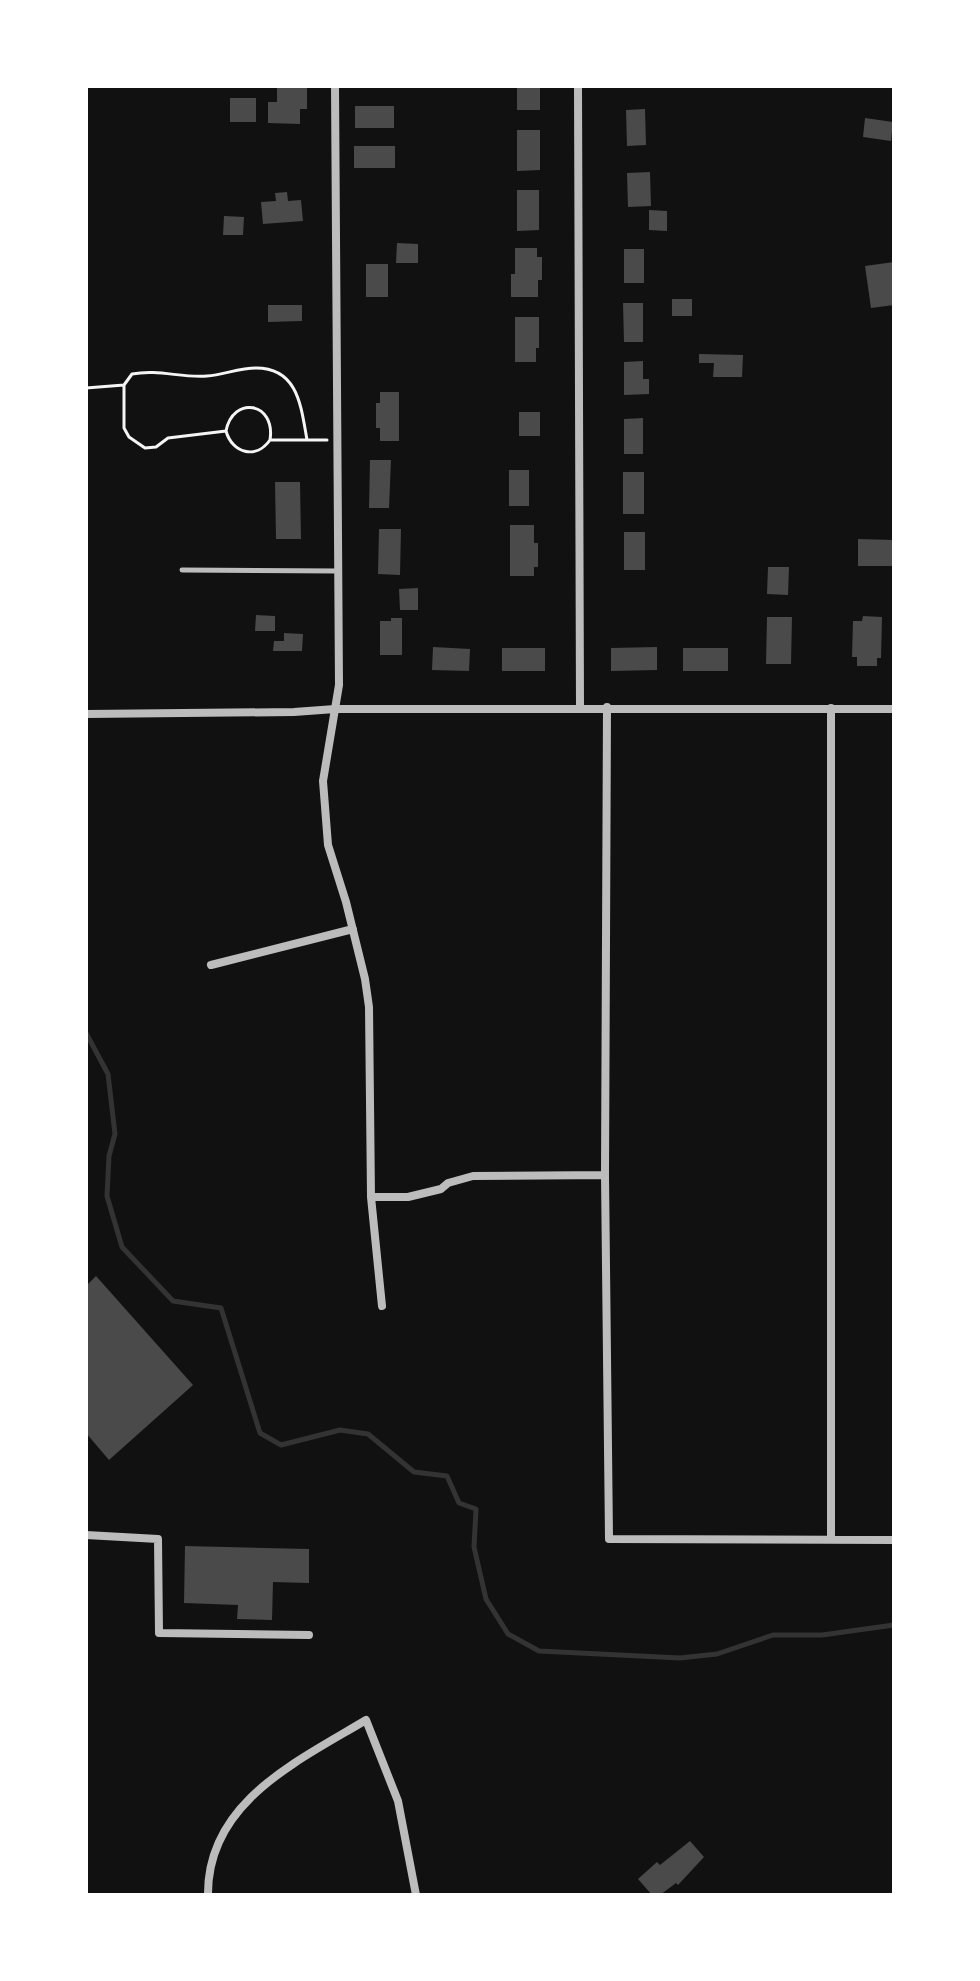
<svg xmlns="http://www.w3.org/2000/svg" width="980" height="1981" font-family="Mulish,sans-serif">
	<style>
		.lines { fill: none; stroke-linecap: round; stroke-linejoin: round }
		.stream { stroke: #333; stroke-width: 5 }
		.building { fill: #4a4a4a }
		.path { stroke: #f5f5f5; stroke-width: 3 }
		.service { stroke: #bcbcbc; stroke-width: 5 }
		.minor { stroke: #bcbcbc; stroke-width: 8 }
	</style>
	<rect width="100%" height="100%" fill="#111"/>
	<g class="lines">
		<path class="stream" d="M86 1033 108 1074 115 1134 109 1156 107 1196 122 1247 173 1301 221 1308 260 1433 281 1445 340 1430 368 1434 414 1472 447 1476 459 1503 476 1509 474 1547 486 1599 508 1634 539 1651 680 1658 717 1654 773 1635H822L894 1625"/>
	</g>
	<path class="building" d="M517 86H540V110H517Z
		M277 88H307V109H300V124L268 123V102H277Z
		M230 98H256V122H230Z
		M355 106H394V128H355Z
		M645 109 646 145 627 146 626 110Z
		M865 118 893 122 891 141 863 137Z
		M517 130H540V170L517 171Z
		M354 146H395V168H354Z
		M650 172 651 206 628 207 627 173Z
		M517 190H539V230L517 231Z
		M287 192 288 201 301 200 303 221 263 224 261 202 276 201 275 193Z
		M649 210 667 211V231L649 230Z
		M224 216 244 217 243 235H223Z
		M397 243 418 244V263H396Z
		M515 248H537V257H542V280H538V297H511V274H515Z
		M624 249H644V283H624Z
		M894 262V305L871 308 865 266Z
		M366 264H388V297H366Z
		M672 299H692V316H672Z
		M623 303H643V342H624Z
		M268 305H302V321L268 322Z
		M515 317H539V348H536V362H515Z
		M699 354 743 355 742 377H713L714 363H699Z
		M643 361V379H649V394L624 395V362Z
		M380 392H399V441H380V428H376V403H380Z
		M519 412H540V436H519Z
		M643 418V454H624V419Z
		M370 460H391L389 508H369Z
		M509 470H529V506H509Z
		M623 472H644V514H623Z
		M275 482H300L301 539H276Z
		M510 525H534V543H538V567H534V576H510Z
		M379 529H401L400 575 378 574Z
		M624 532H645V570H624Z
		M858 539 894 540V566H858Z
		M768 567H789L788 595 767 594Z
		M418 588V610H400L399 589Z
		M256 615 275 616V631H255Z
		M863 616 882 617 881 658H877V666H857V657H852L853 621H862Z
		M767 617H792L791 664H766Z
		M391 618H402V655H380V621H391Z
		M284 633 303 634 302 651H273L274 641H284Z
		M433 647 470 649 469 671 432 670Z
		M657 647V670L611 671V648Z
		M502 648H545V671H502Z
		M683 648H728V671H683Z
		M96 1276 193 1385 109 1460 86 1433V1286Z
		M185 1546 309 1549V1583L273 1582 272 1620 237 1619 238 1605 184 1603Z
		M690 1841 704 1857 678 1885 676 1883 660 1895H652L638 1879 657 1862 660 1865Z"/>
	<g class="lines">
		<path class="path" d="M86 388 124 385
			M226 431C233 395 276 402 270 440
			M307 440H270C256 460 232 453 226 431L168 438 156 447 145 448 129 437 124 428V385L132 374C158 369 181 378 207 376 223 375 239 368 256 368 298 368 301 406 307 440H327"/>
		<path class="service" d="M182 570 338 571"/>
		<path class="minor" d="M335 86 339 685 323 781 328 845 346 902 365 979 369 1007 371 1197 382 1306
			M578 86 580 707
			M607 707 605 1175 609 1539 894 1540
			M831 708V1540
			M86 714 294 712 335 709H894
			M211 965 353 929
			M371 1197H408L441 1189 448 1183 473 1176 605 1175
			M86 1535 158 1539 159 1633 309 1635
			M208 1895C207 1802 298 1761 366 1720L398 1801 416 1895"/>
	</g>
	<rect width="980" height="1981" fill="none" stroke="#ffffff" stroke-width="176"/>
</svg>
